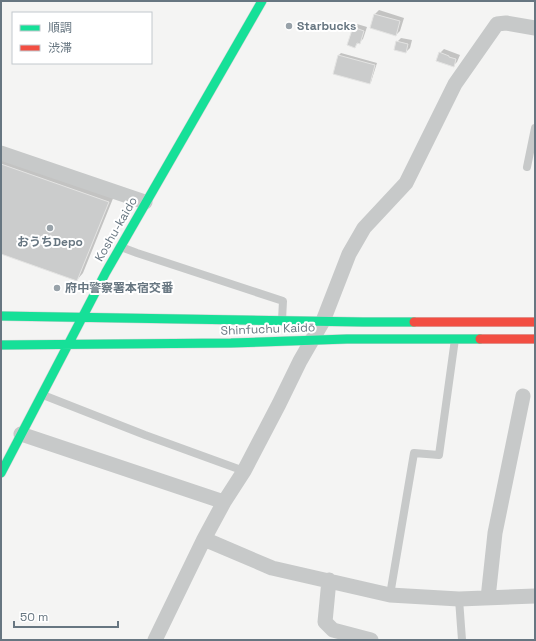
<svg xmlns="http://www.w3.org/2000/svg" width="536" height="641" font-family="'Space Grotesk','Noto Sans JP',sans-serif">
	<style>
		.shadow { fill: #0003 }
		.building { fill: #cbcccc; stroke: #e4e4e3 }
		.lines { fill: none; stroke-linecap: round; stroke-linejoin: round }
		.fast-casing { stroke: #d0d1d1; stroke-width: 10 }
		.jam-casing { stroke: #d0d1d1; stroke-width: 10 }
		.lane { stroke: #c7c9c9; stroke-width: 8 }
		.street { stroke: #c7c9c9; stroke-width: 15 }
		.fast { stroke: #16e098; stroke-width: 9 }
		.jam { stroke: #f24e42; stroke-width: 9 }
		.poi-dot { fill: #98a2a9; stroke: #fff; stroke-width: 1.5 }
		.labels { text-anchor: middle; stroke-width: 4; stroke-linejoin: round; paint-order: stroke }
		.poi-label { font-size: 12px; font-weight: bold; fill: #677681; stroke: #fff; text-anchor: start }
		.street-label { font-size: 12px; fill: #677681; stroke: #fff }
	</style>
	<rect width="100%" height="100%" fill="#f4f4f3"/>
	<path class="shadow" d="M379 10 404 18 400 31 396 35 371 28 375 14Z
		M357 24 367 27 363 39 355 46 353 28Z
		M401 38 412 40 410 48 406 52 397 42Z
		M444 49 460 55 457 62 453 66 440 53Z
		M341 53 377 63 371 82 370 83 334 74 339 55Z
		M1 156 114 196 83 273 77 280 1 253Z"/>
	<path class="building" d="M374 14 400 21 396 36 370 28Z
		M353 27 364 31 360 44 357 43 355 48 347 45Z
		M396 41 408 44 406 53 394 50Z
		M439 52 449 56V57L456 59 454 67 436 61Z
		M338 55 375 65 370 84 333 74Z
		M1 164 109 202 77 281 1 254Z"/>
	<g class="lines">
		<defs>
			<path id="fast" d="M1 316 363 322H414
				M1 345 231 343 347 339H480
				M1 473 106 272 262 1"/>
			<path id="jam" d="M414 322H535
				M480 339H535"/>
		</defs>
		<use href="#fast" class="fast-casing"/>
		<use href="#jam" class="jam-casing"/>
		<path class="lane" d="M527 167 535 128
			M121 247 137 253 283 301 282 320
			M43 395 145 435 244 471
			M390 595 414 453 439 455 455 339
			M459 599 462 640"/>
		<path class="street" d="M1 153 145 202
			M21 434 224 502
			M204 539 272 568 390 595 459 599 535 596
			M329 580 325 622 333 630 371 640
			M488 598 495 533 523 396
			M155 640 204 539 224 502 244 471 279 404 300 361 323 321 349 254 364 228 406 183 455 84 497 24 506 23 535 28"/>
		<use href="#fast" class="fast"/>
		<use href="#jam" class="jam"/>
	</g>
	<g class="poi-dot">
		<circle cx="289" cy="26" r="4"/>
		<circle cx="50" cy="228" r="4"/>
		<circle cx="57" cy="288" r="4"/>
	</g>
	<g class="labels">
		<g class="poi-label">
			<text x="297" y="30">Starbucks</text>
			<text x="50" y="246" text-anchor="middle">おうちDepo</text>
			<text x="65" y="292">府中警察署本宿交番</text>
		</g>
		<g class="street-label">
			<text transform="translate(116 229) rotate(-60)" y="4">Koshu-kaido</text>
			<text transform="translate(268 329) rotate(-2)" y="4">Shinfuchu Kaidō</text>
		</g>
	</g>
	<rect width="536" height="641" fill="none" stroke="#677681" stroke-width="4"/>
	<rect x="12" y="12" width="140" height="52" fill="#ffffff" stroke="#c2c8cd"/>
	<rect x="20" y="25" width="20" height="6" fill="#16e098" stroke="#c2c8cd"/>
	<text x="48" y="32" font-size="12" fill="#677681">順調</text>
	<rect x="20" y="45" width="20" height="6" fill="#f24e42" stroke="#c2c8cd"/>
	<text x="48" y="52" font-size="12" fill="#677681">渋滞</text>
	<path d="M14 621v6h104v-6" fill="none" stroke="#677681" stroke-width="2"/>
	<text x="20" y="621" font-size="12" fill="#677681" stroke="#ffffff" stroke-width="3" paint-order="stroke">50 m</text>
</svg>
